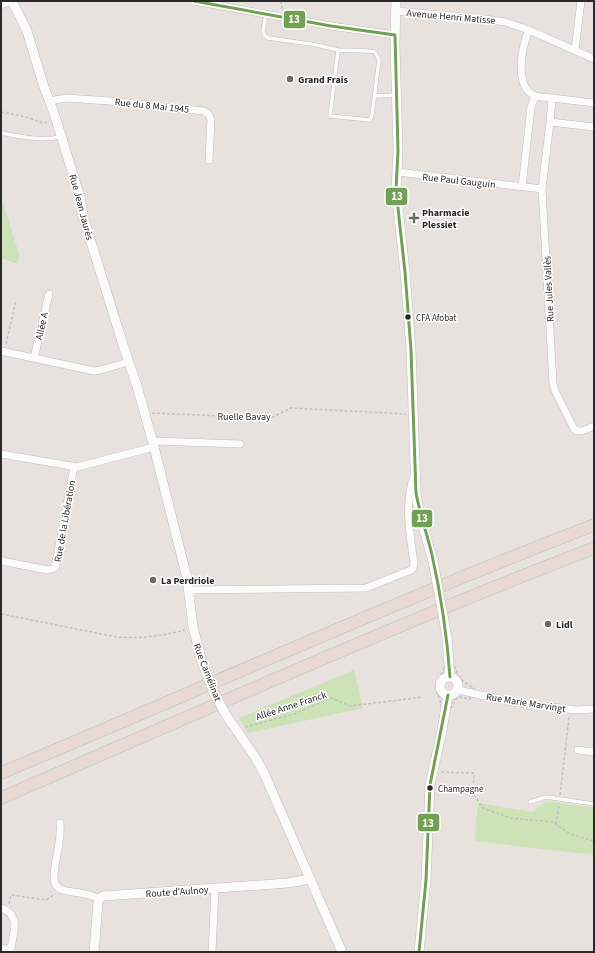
<svg xmlns="http://www.w3.org/2000/svg" width="595" height="953" font-family="'Source Sans 3',sans-serif">
	<style>
		.green { fill: #cde2b6 }
		.lines { fill: none; stroke-linecap: round; stroke-linejoin: round }
		.lane-casing { stroke: #c0bfc0; stroke-width: 4.5 }
		.street-casing { stroke: #c0bfc0; stroke-width: 8 }
		.secondary-casing { stroke: #c0bfc0; stroke-width: 10 }
		.highway-casing { stroke: #bfbebc; stroke-width: 13 }
		.path { stroke: #c3c2c2; stroke-width: 1.5; stroke-dasharray: 3 2; stroke-linecap: butt }
		.lane { stroke: #fbfbfa; stroke-width: 3.5 }
		.street { stroke: #fbfbfa; stroke-width: 7 }
		.secondary { stroke: #fbfbfa; stroke-width: 9 }
		.highway { stroke: #e8dad2; stroke-width: 12 }
		.secondary-bridge-casing { stroke: #c0bfc0; stroke-width: 10; stroke-linecap: butt }
		.secondary-bridge { stroke: #fbfbfa; stroke-width: 9 }
		.bus-1-casing { stroke: #fff; stroke-width: 6 }
		.bus-1 { stroke: #72a055; stroke-width: 3 }
		.poi-dot { fill: #6c6a68; stroke: #fff; stroke-width: 1.5 }
		.bus-dot { fill: #292929; stroke: #fff; stroke-width: 1.5 }
		.labels { text-anchor: middle; stroke-width: 3; stroke-linejoin: round; paint-order: stroke }
		.bus-label { font-size: 9px; fill: #292929; stroke: #fff; text-anchor: start }
		.street-label { font-size: 10px; fill: #292929; stroke: #fff }
		.poi-label { font-size: 10px; font-weight: bold; fill: #292929; stroke: #fff; text-anchor: start }
		.line-badge { stroke: #fff; stroke-width: 1.5 }
		.badge-label { font-size: 11px; text-anchor: middle; font-weight: bold; fill: #fff }
	</style>
	<rect width="100%" height="100%" fill="#e7e2de"/>
	<path class="green" d="M1 197 19 254 18 264 1 258Z
		M354 670 363 708 248 733 239 718Z
		M546 801 594 808V855L475 841 478 803 533 812Z"/>
	<g class="lines">
		<defs>
			<path id="lane" d="M266 14 263 31 265 36 268 38 317 45 338 50 368 51 375 52 379 60 372 115 370 120 330 116 338 50
				M375 96 396 95
				M1 133C21 137 40 141 60 137
				M530 802 546 797 594 804"/>
			<path id="street" d="M194 1 331 26 395 35
				M1 5 11 1
				M395 11 478 18 505 22 529 30 594 59
				M529 30C522 46 514 84 533 95 538 98 546 97 552 98
				M575 50 581 1
				M49 101 67 98 109 101 204 111 209 115 211 120 209 160
				M594 103 552 98 550 122 594 127
				M550 122 542 189 553 383 555 391 574 429C580 434 587 429 594 426
				M397 172 542 189
				M522 187 531 107 535 96
				M1 351 94 371 101 370 128 362
				M34 358 49 294
				M153 441 240 444
				M1 454 77 467 154 447
				M1 561 48 570 55 568 74 467
				M188 590 366 588 411 570 413 568 414 563C410 534 404 505 414 476
				M458 690 512 702 576 710 594 709
				M578 750 594 752
				M60 823C62 843 54 859 54 878 54 883 56 887 60 889 72 894 87 891 99 899
				M1 908C22 915 13 936 10 952
				M1 948 11 950
				M212 952 215 888"/>
			<path id="secondary" d="M12 1 27 31 43 84 54 113 80 197 83 216 100 271 125 351 137 386 154 447 187 578 193 627 202 662
				M396 1 395 44 398 151 396 190 405 272 411 350 416 493 419 512 433 561
				M447 637 450 677
				M440 686a9 9 0 1 1 18 0a9 9 0 1 1-18 0Z
				M226 715 255 757 264 773 342 952
				M94 952 98 902 99 899 103 896 288 883 310 879
				M419 952 426 880 430 785 442 730 448 695"/>
			<path id="highway" d="M1 773C199 690 394 602 594 525
				M1 798C198 713 394 625 594 548"/>
		</defs>
		<use href="#lane" class="lane-casing"/>
		<use href="#street" class="street-casing"/>
		<use href="#secondary" class="secondary-casing"/>
		<use href="#highway" class="highway-casing"/>
		<path class="path" d="M281 1 282 10
			M1 112 26 117 43 123 48 122
			M6 344 16 300
			M152 413 271 418 291 408 406 414
			M1 614 117 637C142 639 161 636 185 630
			M444 667H455C457 677 465 684 474 688L470 699 460 697 455 700 452 707 441 706C441 699 436 694 436 687 436 680 443 674 444 667Z
			M245 727 294 714 331 698 350 706 423 697
			M441 772 474 773 473 793 483 808 510 818 553 822 570 834 594 841
			M560 795 569 717
			M556 824 559 804
			M9 904 11 895 46 900 55 894"/>
		<use href="#lane" class="lane"/>
		<use href="#street" class="street"/>
		<use href="#secondary" class="secondary"/>
		<use href="#highway" class="highway"/>
		<defs>
			<path id="secondary-bridge" d="M433 561 447 637
				M202 662 214 693 226 715"/>
		</defs>
		<use href="#secondary-bridge" class="secondary-bridge-casing"/>
		<use href="#secondary-bridge" class="secondary-bridge"/>
		<defs>
			<path id="bus-1" d="M194 1 331 26 395 35
				M395 35 398 151 396 190 405 272 411 350 416 493C420 514 427 534 432 555 441 595 447 636 450 677
				M419 952 426 880 430 785 448 695"/>
		</defs>
		<use href="#bus-1" class="bus-1-casing"/>
		<use href="#bus-1" class="bus-1"/>
	</g>
	<g class="poi-dot">
		<circle cx="290" cy="79" r="4"/>
		<path d="M412 212h4v4h4v4h-4v4h-4v-4h-4v-4h4z"/>
		<circle cx="153" cy="580" r="4"/>
		<circle cx="548" cy="624" r="4"/>
	</g>
	<g class="bus-dot">
		<circle cx="408" cy="317" r="3.5"/>
		<circle cx="430" cy="788" r="3.5"/>
	</g>
	<g class="labels">
		<g class="bus-label">
			<text x="416" y="321">CFA Afobat</text>
			<text x="438" y="792">Champagne</text>
		</g>
		<g class="street-label">
			<text transform="translate(451 16) rotate(5)" y="4">Avenue Henri Matisse</text>
			<text transform="translate(152 105) rotate(6)" y="4">Rue du 8 Mai 1945</text>
			<text transform="translate(459 180) rotate(6)" y="4">Rue Paul Gauguin</text>
			<text transform="translate(82 207) rotate(75)" y="4">Rue Jean Jaurès</text>
			<text transform="translate(548 289) rotate(-93)" y="4">Rue Jules Vallès</text>
			<text transform="translate(41 326) rotate(-77)" y="4">Allée A</text>
			<text x="244" y="420">Ruelle Bavay</text>
			<text transform="translate(64 521) rotate(-80)" y="4">Rue de la Libération</text>
			<text transform="translate(208 672) rotate(69)" y="4">Rue Camélinat</text>
			<text transform="translate(526 702) rotate(9)" y="4">Rue Marie Marvingt</text>
			<text transform="translate(291 705) rotate(-18)" y="4">Allée Anne Franck</text>
			<text transform="translate(177 891) rotate(-4)" y="4">Route d'Aulnoy</text>
		</g>
		<g class="poi-label">
			<text x="298" y="83">Grand Frais</text>
			<text x="422" y="216">Pharmacie<tspan x="422" dy="12">Plessiet</tspan></text>
			<text x="161" y="584">La Perdriole</text>
			<text x="556" y="628">Lidl</text>
		</g>
	</g>
	<g class="line-badge">
		<rect x="283" y="10" width="23" height="19" rx="4" fill="#72a055"/>
		<rect x="385" y="187" width="23" height="19" rx="4" fill="#72a055"/>
		<rect x="411" y="509" width="22" height="19" rx="4" fill="#72a055"/>
		<rect x="417" y="813" width="23" height="19" rx="4" fill="#72a055"/>
	</g>
	<g class="badge-label">
		<text x="294" y="23">13</text>
		<text x="397" y="200">13</text>
		<text x="422" y="522">13</text>
		<text x="428" y="827">13</text>
	</g>
	<rect width="595" height="953" fill="none" stroke="#292929" stroke-width="4"/>
</svg>
